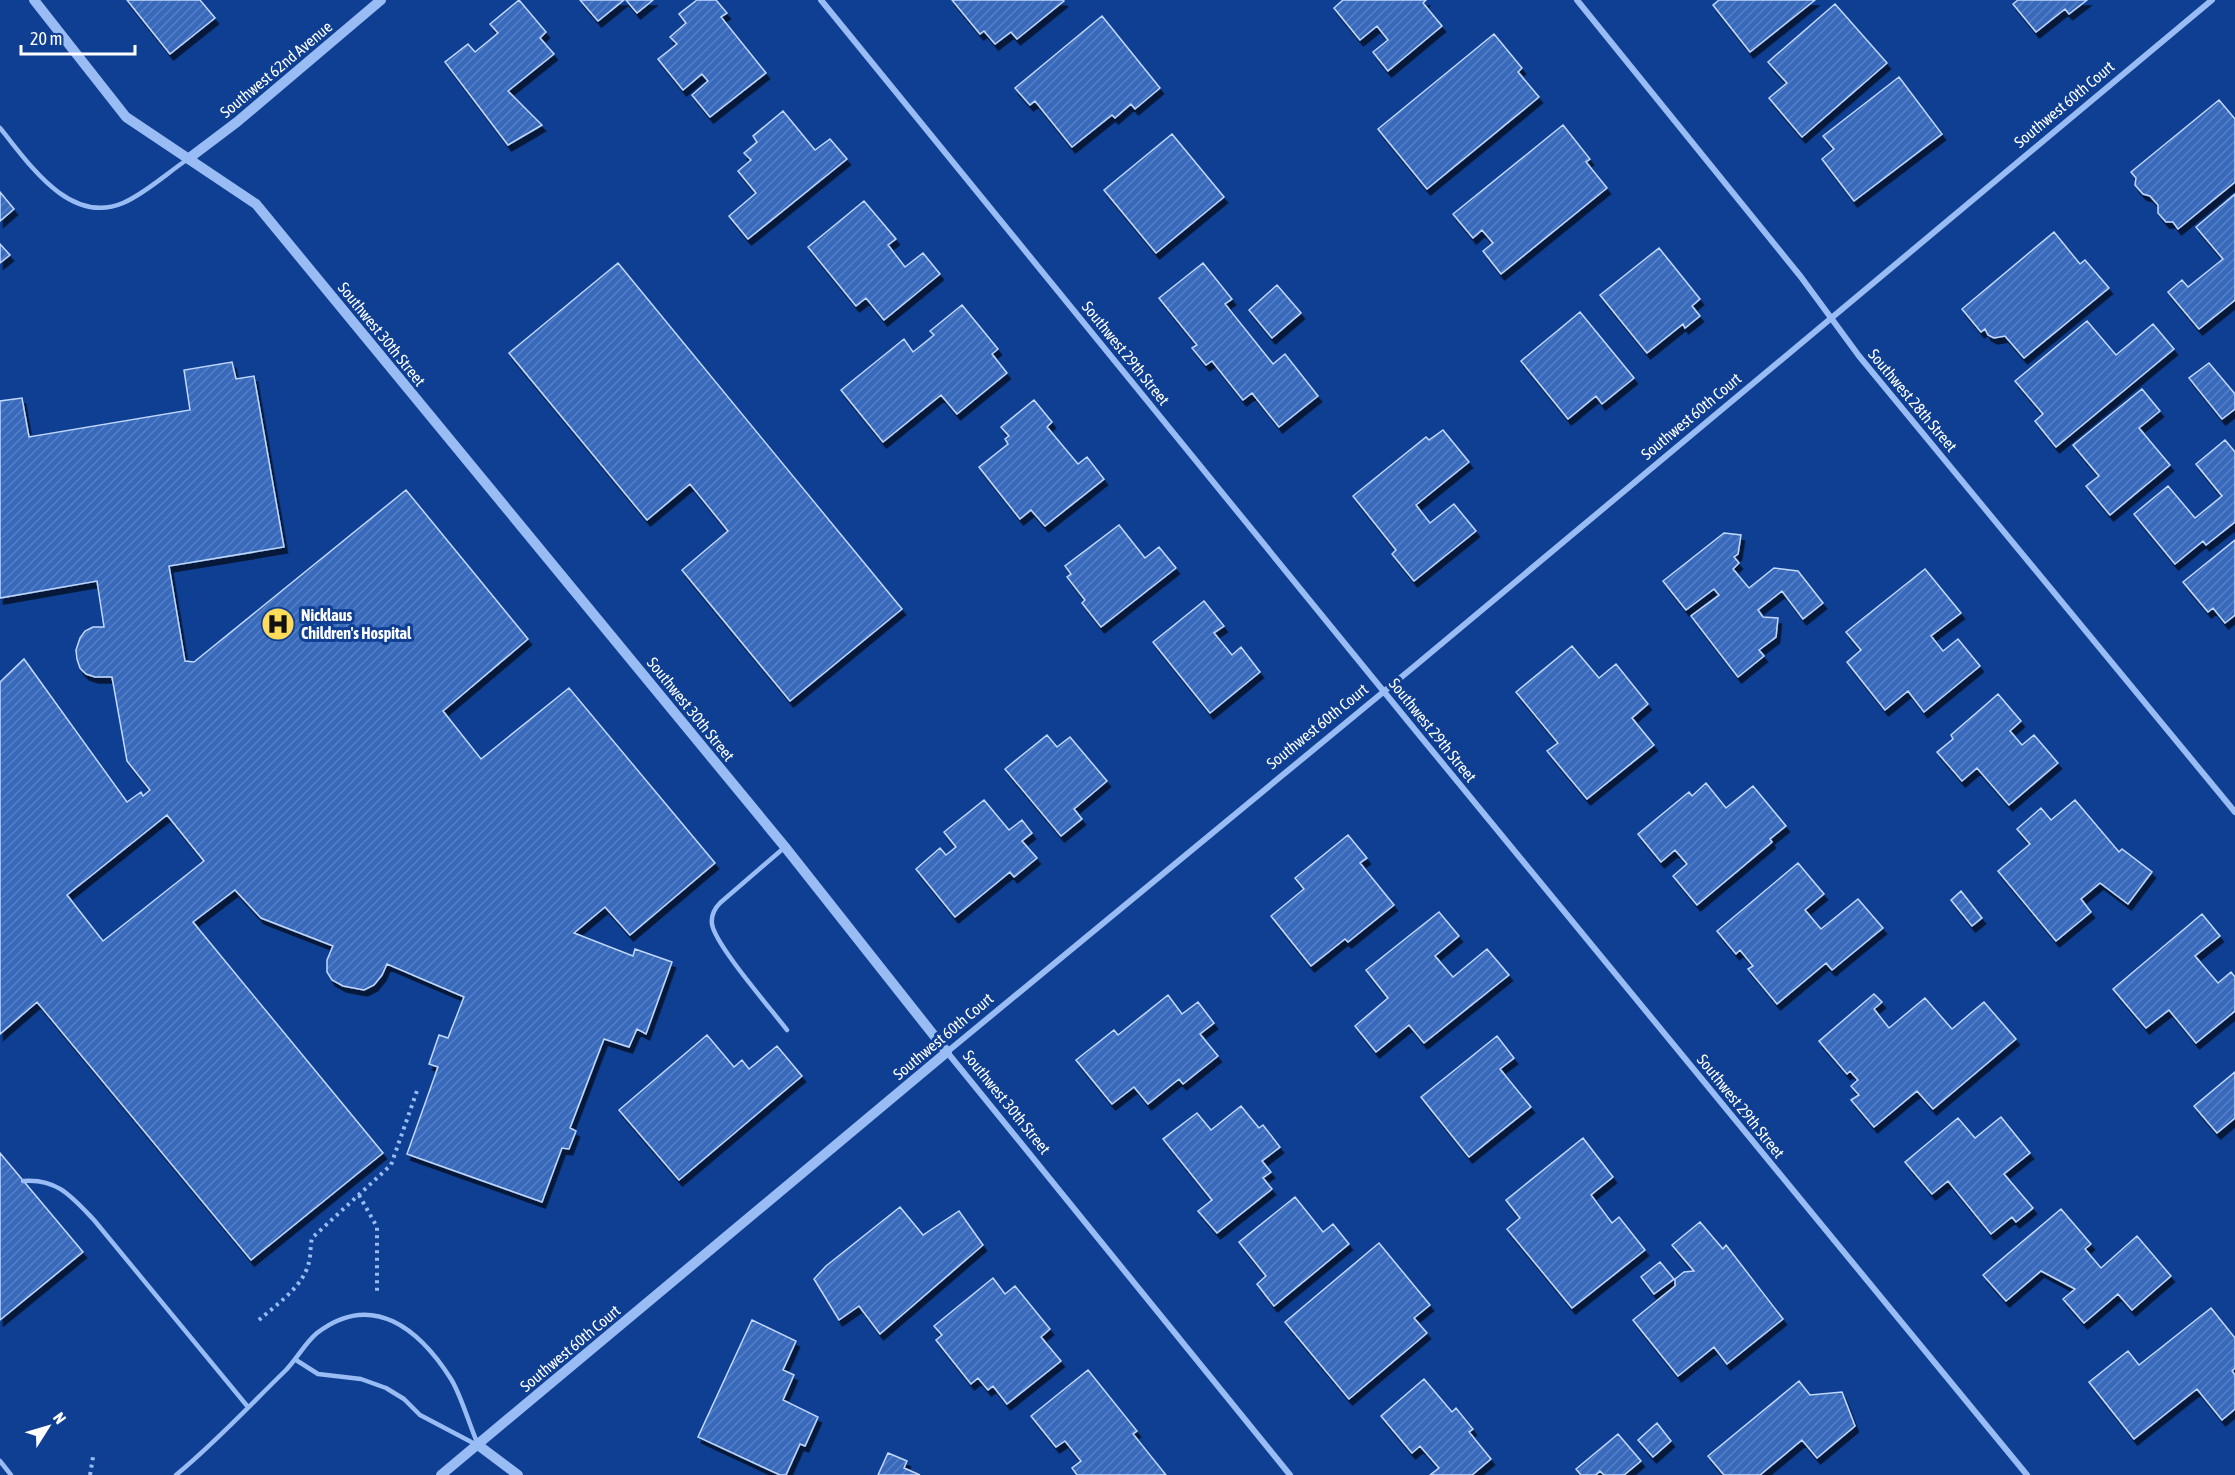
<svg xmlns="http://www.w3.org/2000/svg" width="2235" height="1475" font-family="'Asap Condensed',sans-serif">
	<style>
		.building { fill: url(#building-hatch); stroke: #c1d8fe; stroke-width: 1.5; fill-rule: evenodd; filter: url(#shadow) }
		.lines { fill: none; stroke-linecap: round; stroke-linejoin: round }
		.path { stroke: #99bcf4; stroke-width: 4; stroke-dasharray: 3 4.5; stroke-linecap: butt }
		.service { stroke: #99bcf4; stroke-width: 4.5 }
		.minor { stroke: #99bcf4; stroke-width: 6 }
		.tertiary { stroke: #99bcf4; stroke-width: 10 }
		.labels { text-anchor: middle; stroke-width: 6; stroke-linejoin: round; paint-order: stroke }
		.street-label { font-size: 16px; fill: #fff; stroke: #0f3f92 }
		.poi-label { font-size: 16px; font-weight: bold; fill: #fff; stroke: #0f3f92; text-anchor: start }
	</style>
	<defs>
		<pattern id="building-hatch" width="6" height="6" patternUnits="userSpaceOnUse" patternTransform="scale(1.5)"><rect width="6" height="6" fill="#3769bb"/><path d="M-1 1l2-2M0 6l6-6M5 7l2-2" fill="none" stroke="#5580c5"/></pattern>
		<filter id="shadow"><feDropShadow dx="3.5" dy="6" stdDeviation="0" flood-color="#0009"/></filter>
	</defs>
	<rect width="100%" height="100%" fill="#0f3f92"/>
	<path class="building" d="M127 0H200L215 18 170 54Z
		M519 0 546 32 540 38 554 54 508 91 542 125 508 145 445 62 468 44 475 52 498 33 490 24Z
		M580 0H624L598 21Z
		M626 0H653L637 13Z
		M697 0H716L727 13 721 17 766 73 710 117 692 95 708 81 702 74 683 90 658 59 677 44 670 37 686 23 679 14Z
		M952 0H1063L1064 1 1017 39 1011 32 995 44 984 31 980 34Z
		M1343 0H1426L1423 3 1442 26 1388 71 1373 52 1388 40 1377 26 1360 40 1334 8Z
		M1719 0H1815L1750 52 1713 5Z
		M2018 0H2087L2069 14 2065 9 2036 32 2013 4Z
		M1835 4 1887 63 1802 137 1769 98 1787 83 1768 62Z
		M1102 16 1160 88 1135 109 1131 104 1115 118 1112 115 1072 147 1035 101 1030 105 1015 88Z
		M1494 34 1522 68 1518 72 1539 97 1427 189 1378 129Z
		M1899 77 1942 134 1854 201 1822 159 1834 149 1823 136Z
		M2219 100 2235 119V182L2178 229 2173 222H2166L2158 213V205L2150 196 2143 194 2135 185 2136 178 2131 172Z
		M783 111 815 150 830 139 847 159 748 239 729 216 756 193 738 171 751 160 744 153 757 142 753 136Z
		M1563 125 1590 159 1586 162 1607 188 1501 274 1483 251 1493 243 1482 230 1473 238 1453 214Z
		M1172 134 1224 197 1156 253 1104 190Z
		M0 192 14 209 0 221Z
		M2235 194V300L2199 329 2168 292 2182 280 2188 287 2223 259 2196 227Z
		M864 201 896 239 888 245 905 267 923 253 940 274 884 320 866 298 856 306 808 247Z
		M2054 232 2080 264 2085 260 2109 288 2024 358 2005 336 1994 338 1988 335 1985 329 1981 332 1962 309Z
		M0 244 10 255 0 263Z
		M1659 248 1700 299 1692 306 1700 316 1685 328 1683 324 1647 353 1600 295Z
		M618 263 902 609 790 701 682 570 728 531 690 484 647 520 509 353Z
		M1203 263 1232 299 1225 304 1273 364 1285 354 1318 396 1279 427 1252 393 1243 400 1212 361 1206 365 1192 348 1197 345 1159 298Z
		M1277 285 1301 313 1272 338 1249 310Z
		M962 305 998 349 992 354 1007 373 957 414 941 395 883 442 841 390 904 339 913 352 934 335 930 331Z
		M1580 312 1634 378 1602 404 1596 396 1568 419 1521 361Z
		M2087 321 2116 355 2153 324 2174 349 2056 447 2035 421 2043 414 2015 381Z
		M232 362 236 379 254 376 284 547 169 566 185 661 194 662 406 490 528 639 443 711 481 759 569 688 715 863 630 935 605 907 574 933 633 956 635 949 672 962 646 1034 637 1029 629 1047 604 1039 570 1128 576 1131 569 1149 562 1148 542 1202 407 1154 438 1067 429 1064 439 1035 448 1038 464 997 387 964 382 975 374 985 364 990 343 986 332 980 327 972V960L333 946 261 918 235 890 193 922 383 1153 251 1260 37 1002 0 1034V682L24 659 127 802 141 792 143 796 150 790 127 761 112 677H95L86 674 80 668 77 659 76 650 80 638 85 631 93 627H104L97 581 0 598V401L22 398 29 437 190 410 184 370ZM167 815 204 861 103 941 67 895Z
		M2209 363 2235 394V409L2222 419 2189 378Z
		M2142 389 2160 411 2139 428 2170 465 2110 515 2086 486 2099 476 2073 445Z
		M1034 400 1052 422 1047 427 1078 464 1087 457 1104 479 1045 526 1031 510 1020 519 979 467 1008 444 1005 439 1009 436 1001 427Z
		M1443 430 1469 462 1416 505 1430 523 1454 504 1476 531 1414 581 1392 554 1396 550 1353 496 1426 437 1429 440Z
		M2225 440 2235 452V522L2206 545 2203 541 2175 564 2134 514 2168 486 2195 518 2222 496 2196 464Z
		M1119 525 1145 558 1159 547 1176 568 1101 627 1082 603 1085 600 1067 577 1071 574 1065 566Z
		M1724 533 1741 535 1738 554 1734 557 1739 563 1733 569 1749 588 1774 568 1798 571 1823 603 1803 619 1782 591 1758 610 1763 617 1778 618 1776 637 1759 650 1764 656 1738 677 1691 616 1719 595 1714 589 1686 610 1663 581Z
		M2235 540V615L2225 623 2213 608 2208 612 2183 582Z
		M1925 569 1961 613 1931 636 1943 651 1958 639 1980 666 1924 712 1908 691 1885 710 1847 662 1861 650 1846 632Z
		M1204 601 1224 626 1214 633 1232 655 1241 647 1260 672 1210 713 1153 642Z
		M1572 646 1599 678 1616 664 1648 704 1632 718 1654 745 1587 799 1547 751 1558 743 1516 692Z
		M1998 694 2021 721 2010 731 2022 745 2034 735 2058 763 2009 805 1977 768 1962 781 1937 752 1953 739 1951 735Z
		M1047 735 1057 747 1070 737 1107 781 1074 809 1082 819 1061 836 1005 769Z
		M1706 783 1726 808 1753 786 1786 826 1770 839 1772 842 1697 905 1673 876 1687 864 1675 850 1661 862 1638 834 1689 792 1692 796Z
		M984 800 1009 830 1022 820 1032 833 1022 841 1037 858 1014 877 1010 872 955 917 916 869 940 848 946 855 956 847 944 832Z
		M2075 800 2119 852 2122 849 2152 872 2128 904 2100 883 2081 899 2091 912 2056 941 1998 871 2030 844 2017 829 2041 808 2051 820Z
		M1348 835 1367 858 1360 863 1394 905 1348 942 1345 939 1311 966 1271 916 1304 889 1295 878Z
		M1798 863 1824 894 1805 910 1821 929 1858 899 1883 928 1832 970 1826 963 1777 1004 1748 969 1753 966 1740 950 1736 954 1717 931Z
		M1961 891 1982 918 1972 926 1951 900Z
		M1439 912 1459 936 1435 956 1453 977 1487 949 1509 975 1424 1043 1409 1025 1376 1052 1355 1026 1388 998 1366 970Z
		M2202 914 2220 936 2195 956 2218 983 2231 972 2235 977V1011L2196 1043 2169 1010 2146 1028 2113 989Z
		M1874 994 1882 1002 1874 1009 1889 1028 1925 998 1952 1029 1984 1002 2016 1039 1933 1109 1917 1091 1874 1127 1851 1100 1859 1095 1851 1086 1858 1080 1850 1071 1847 1074 1819 1041Z
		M1168 995 1182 1014 1198 1002 1214 1023 1200 1034 1218 1056 1183 1084 1179 1079 1148 1104 1134 1087 1112 1104 1076 1060 1114 1030 1118 1035Z
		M707 1035 734 1067 742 1060 749 1069 777 1046 802 1076 679 1180 619 1110Z
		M1497 1036 1514 1058 1500 1069 1531 1107 1469 1157 1421 1097Z
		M2235 1072V1118L2217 1133 2194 1106Z
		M1241 1106 1259 1128 1263 1125 1280 1147 1262 1161 1271 1172 1263 1178 1272 1189 1217 1233 1198 1211 1212 1200 1163 1139 1197 1113 1211 1130Z
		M2001 1117 2030 1153 2004 1174 2033 1208 2016 1222 2012 1217 1991 1234 1948 1181 1932 1194 1905 1162 1958 1118 1975 1138Z
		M1583 1138 1613 1177 1591 1195 1612 1223 1619 1217 1645 1250 1572 1308 1507 1229 1520 1218 1506 1200Z
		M0 1153 83 1252 0 1320Z
		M1295 1197 1323 1232 1333 1224 1349 1244 1274 1306 1257 1284 1266 1276 1239 1242Z
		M900 1207 923 1235 959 1211 983 1245 880 1334 859 1306 839 1320 814 1279 826 1266Z
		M2061 1209 2091 1244 2085 1249 2101 1268 2137 1236 2171 1276 2132 1310 2118 1294 2084 1323 2063 1299 2075 1289 2041 1271 2006 1301 1983 1275Z
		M1700 1222 1723 1249 1726 1245 1783 1319 1727 1364 1714 1347 1678 1376 1633 1320 1675 1286V1279L1684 1272 1694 1271 1672 1245Z
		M1379 1243 1430 1305 1414 1318 1427 1333 1349 1399 1285 1322Z
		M1660 1262 1674 1279 1654 1294 1641 1277Z
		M993 1278 1005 1294 1015 1286 1050 1329 1041 1337 1061 1361 1007 1404 993 1386 988 1390 978 1378 971 1384 936 1340 942 1335 934 1326Z
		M2211 1308 2235 1338V1368L2232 1371 2235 1375V1409L2222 1420 2197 1389 2134 1439 2089 1382 2128 1351 2139 1365Z
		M752 1320 796 1341 783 1370 794 1375 783 1400 818 1417 805 1446 800 1444 786 1475H780L698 1437Z
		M1088 1370 1137 1431 1133 1434 1166 1475H1077L1072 1468 1081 1461 1065 1441 1056 1447 1031 1416Z
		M1424 1379 1452 1412 1456 1408 1473 1429 1469 1432 1491 1459 1472 1475H1430L1439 1468 1420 1446 1412 1453 1381 1416Z
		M1799 1381 1810 1395 1842 1392 1855 1426 1817 1458 1802 1440 1760 1475H1724L1708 1456Z
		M1657 1423 1671 1441 1653 1457 1638 1440Z
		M1618 1434 1641 1461 1624 1475H1604L1600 1471 1596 1475H1581L1576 1469Z
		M888 1453 907 1461 904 1468 920 1475H878Z"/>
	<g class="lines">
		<path class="path" d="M359 1195 377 1227V1291
			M259 1320C276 1305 304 1286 309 1262 311 1254 310 1246 312 1238L391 1165 418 1088
			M90 1475 93 1457"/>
		<path class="service" d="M0 128C28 162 69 226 123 203 146 193 167 173 188 159
			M785 847 720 903C714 909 711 916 712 924 715 945 772 1010 787 1030
			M23 1181C57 1178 72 1197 94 1220L248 1407
			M296 1360 318 1374 361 1379 386 1388 404 1399 420 1415 477 1445
			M0 1461 11 1475
			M176 1475C215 1443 249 1406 285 1371 296 1360 305 1343 317 1333 373 1290 420 1330 451 1379 461 1395 469 1424 477 1442"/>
		<path class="minor" d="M821 0 1416 731 2027 1475
			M1577 0 1801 277 1859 356 2235 812
			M1290 1475 947 1052 1416 665 2212 0"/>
		<path class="tertiary" d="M34 0 126 117 256 204 785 847 947 1052 441 1475
			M188 159 237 122 381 0
			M478 1445 518 1475"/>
	</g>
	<defs>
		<symbol id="hospital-disc" viewBox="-11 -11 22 22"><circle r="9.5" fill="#ffdb5c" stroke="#0f3f92"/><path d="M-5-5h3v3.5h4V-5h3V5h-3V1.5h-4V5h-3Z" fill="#111"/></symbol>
	</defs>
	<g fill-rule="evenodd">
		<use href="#hospital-disc" x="259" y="605" width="38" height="38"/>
	</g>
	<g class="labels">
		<g class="street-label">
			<text transform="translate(276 69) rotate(-40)" y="6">Southwest 62nd Avenue</text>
			<text transform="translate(2064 104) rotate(-40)" y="6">Southwest 60th Court</text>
			<text transform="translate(382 334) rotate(51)" y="6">Southwest 30th Street</text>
			<text transform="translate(1126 353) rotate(51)" y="6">Southwest 29th Street</text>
			<text transform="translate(1913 400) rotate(50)" y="6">Southwest 28th Street</text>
			<text transform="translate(1691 416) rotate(-40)" y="6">Southwest 60th Court</text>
			<text transform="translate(691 709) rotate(51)" y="6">Southwest 30th Street</text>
			<text transform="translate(1317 726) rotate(-39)" y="6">Southwest 60th Court</text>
			<text transform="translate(1433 730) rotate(51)" y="6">Southwest 29th Street</text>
			<text transform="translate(943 1036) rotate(-40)" y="6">Southwest 60th Court</text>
			<text transform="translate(1007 1102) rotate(51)" y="6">Southwest 30th Street</text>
			<text transform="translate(1741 1106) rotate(51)" y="6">Southwest 29th Street</text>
			<text transform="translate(570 1348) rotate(-40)" y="6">Southwest 60th Court</text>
		</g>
		<g class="poi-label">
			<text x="301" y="621">Nicklaus<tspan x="301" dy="18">Children's Hospital</tspan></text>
		</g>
	</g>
	<g transform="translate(48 1427) rotate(53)" stroke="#0f3f92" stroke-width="4.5" paint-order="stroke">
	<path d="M0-4.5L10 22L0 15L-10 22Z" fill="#ffffff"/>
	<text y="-9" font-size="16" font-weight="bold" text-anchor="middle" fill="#ffffff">N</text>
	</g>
	<path d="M21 45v9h114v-9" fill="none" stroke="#ffffff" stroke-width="3"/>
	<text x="30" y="45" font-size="18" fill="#ffffff" stroke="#0f3f92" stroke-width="4.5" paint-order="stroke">20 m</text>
</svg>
